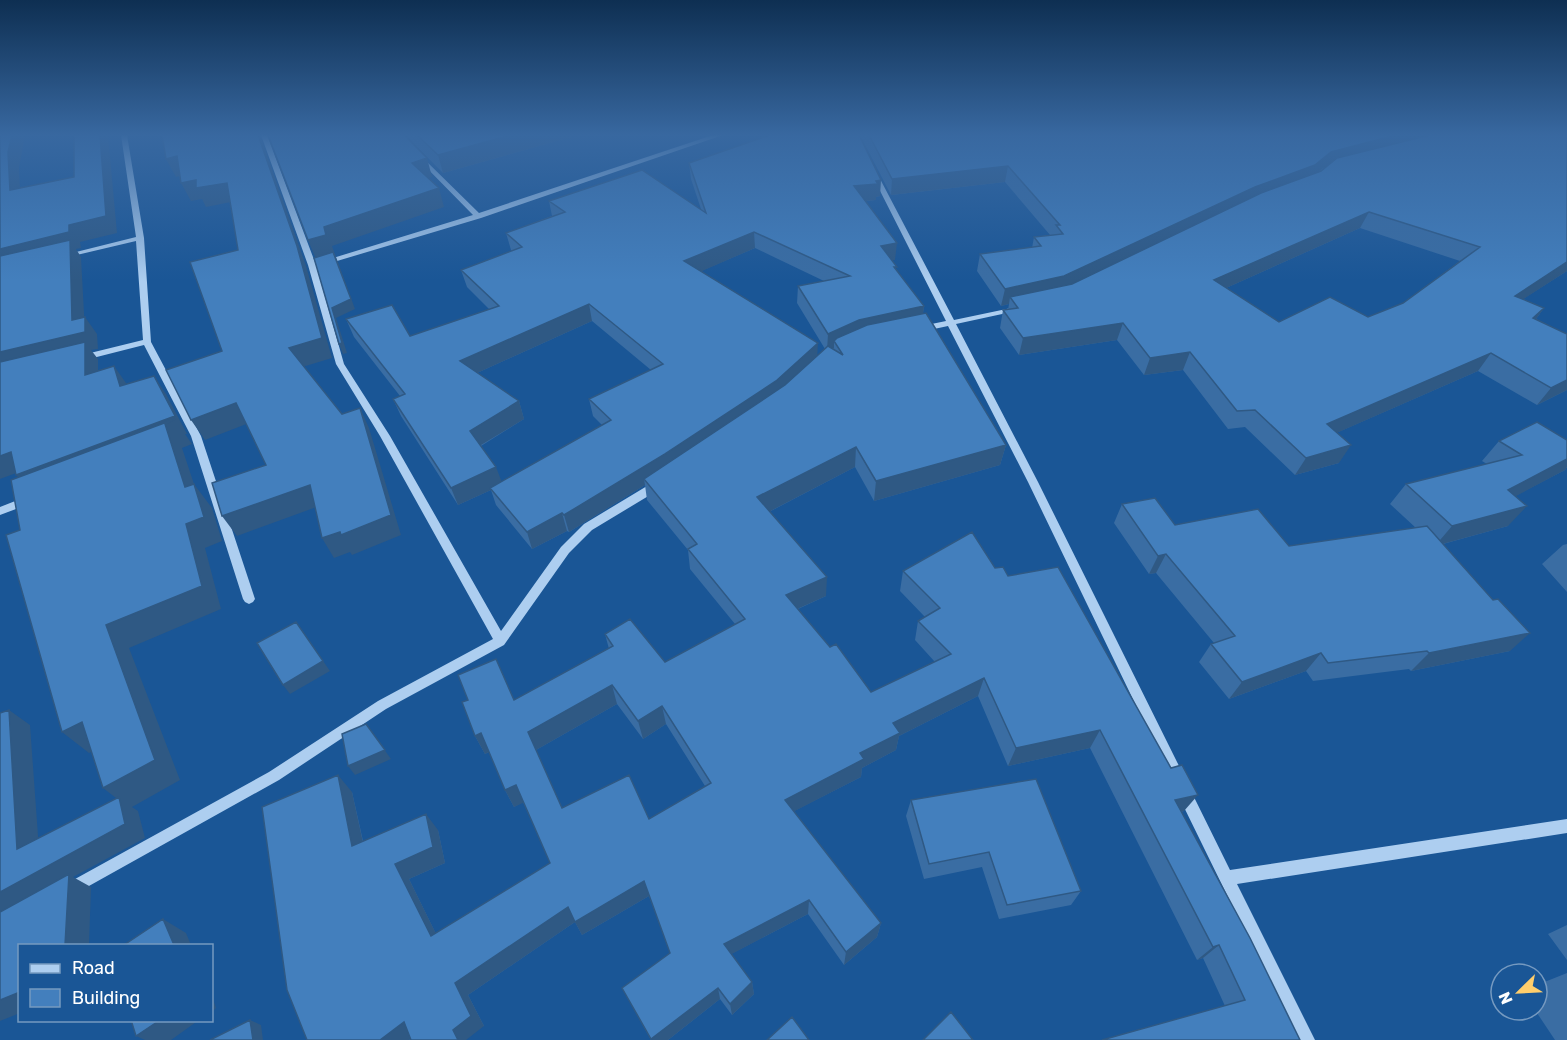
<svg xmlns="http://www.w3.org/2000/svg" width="1567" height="1040" font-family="Rubik,sans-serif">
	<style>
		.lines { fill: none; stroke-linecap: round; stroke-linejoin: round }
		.minor { fill: #adcef0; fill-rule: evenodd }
		.wall { fill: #3a6da3; fill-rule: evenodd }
		.shaded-wall { fill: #2f5984 }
		.building { fill: #437fbd; stroke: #2f5984; stroke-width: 1.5; fill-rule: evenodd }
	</style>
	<rect width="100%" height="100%" fill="#1a5696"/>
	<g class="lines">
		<path class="minor" d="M121 135H127L144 238 151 342 201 436 255 599 253 602 249 604 245 602 243 599 191 436 144 345 81 361 77 358 78 356 143 340 136 241 64 258 60 256 136 237Z
			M261 135H267L316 265 344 364 390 436 501 631 561 547 584 524 652 483H660L661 486 660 489 592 530 569 553 504 645 386 709 279 780 71 896 66 894 64 889 66 884 269 772 378 701 493 639 380 436 336 364 308 265Z
			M713 135H723L481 218 327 264 320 262 473 215 419 160V158H423L479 213Z
			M875 173 878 175 954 320 1016 307 1020 309 1016 311 956 324 1038 482 1183 774 1185 778 1183 782 1178 784 1173 782 1028 482 948 326 920 332 916 329 917 327 946 321 872 175Z
			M28 496 32 497 33 500 32 503 0 515V507Z
			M1184 786 1189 787 1230 870 1567 819V833L1237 884 1315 1040H1298L1179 797 1177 792 1179 787Z"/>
	</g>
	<path class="wall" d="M405 135H578L443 173Z
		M860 135H1567V271L1523 299 1544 308 1536 319 1567 334V390L1537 405 1478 371 1336 433 1339 463 1295 475 1245 427 1228 429 1183 370 1144 375 1117 340 1019 355 1000 328 1003 310H1008L1009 304 1001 306 977 271 980 254 1032 248 1034 237 1050 235 1005 182 891 195ZM1360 228 1460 261 1403 303 1368 317 1279 322 1226 288Z
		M689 163 880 196 876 197V200L865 201 895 260H892L897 271 924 306 923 313 1006 445 1000 465 874 501 855 467 769 512 826 596 798 609 830 647 871 692 935 662 915 640 918 621 925 617 900 591 903 571 995 568 1008 576 1184 811 1181 812 1300 1040 1225 1006 1203 958 1197 960 1090 748 1008 766 978 696 899 736 896 750 862 768 861 777 794 811 881 923 877 937 844 965 808 914 731 954 752 982 754 994 732 1015 720 999 668 1040H651L622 988 670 953 649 896 582 935 575 922 468 995 484 1026 411 1039 409 1040H307L352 792 363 841 438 830 445 863 409 879 436 934 550 863 523 802 514 807 505 790 489 752 485 754 475 736 514 700 609 649 605 634 665 662 735 624 690 569 688 550 647 500 645 485 569 532 567 531 532 549 496 505 491 490 458 505 401 416 393 399 400 396 354 337 346 319 410 336 490 310 467 287 461 270 512 251 511 250 506 233 552 216 549 201 701 209 691 179ZM755 248 824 281 798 286 797 303 825 349 817 356 701 271ZM592 321 651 370 589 399 593 416 602 425 501 482 481 446 524 419 519 401 477 373ZM617 704 643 739 666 724 705 786 649 819 562 808 536 750Z
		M1567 440V467L1565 470 1515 496 1508 526 1443 544 1510 651 1411 671 1409 669 1313 681 1306 671 1229 699 1199 662 1211 644 1214 643 1156 573 1149 574 1114 523 1122 504 1175 525 1289 546 1416 528 1390 504 1406 484 1487 464 1482 461 1499 441Z
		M1567 544V592L1542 564 1563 545Z
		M911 800 1081 891 1071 905 999 919 982 867 924 879 906 816Z
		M1567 925V960L1548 934Z
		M1567 973V1040H1555L1535 1010H1537V985Z"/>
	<path class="shaded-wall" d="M12 135H25L19 168 21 207 10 190 8 152Z
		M100 135H108L117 233 80 242 81 248 76 249 81 257 85 332V317L97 334 98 349 91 350 98 359V393L0 373V249L69 225Z
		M258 135H260L306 266 332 358 299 368 289 348Z
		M511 135H578L443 173 438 155Z
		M1396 135H1446L1323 168 1308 181 1059 293 1010 297 1009 304 1001 306 1005 289 1331 152Z
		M177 156 187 174 176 177 166 159Z
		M427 158 432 177 418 181 412 163Z
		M1008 166 1005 182 891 195 892 179Z
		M196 180 227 183 236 201 206 207 202 199 191 201 181 183Z
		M881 180 880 196 876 197V200L853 202 854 186Z
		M439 188 444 207 332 246 355 309 336 318 347 353 343 354 339 344 316 259 308 240 324 227Z
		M1369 212 1360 228 1206 297 1214 280Z
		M754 232 755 248 686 278 684 261Z
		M897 243 895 260 879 262 881 246Z
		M1567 262V271L1502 313 1515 296Z
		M589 304 592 321 466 378 460 361Z
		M924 306 922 323 834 341V348L827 351 828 334 859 320Z
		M1544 308 1531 326 1533 318Z
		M1123 323 1117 340 1019 355 1023 338Z
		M818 343 817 360 777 398 644 479 645 485 569 532 564 515Z
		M1190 352 1183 370 1144 375 1150 358Z
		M1491 353 1478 371 1316 442 1327 424Z
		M114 366 126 383 133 404 120 386Z
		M154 376 166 394 187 434H185L192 444 182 448 194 484 212 508 222 541 205 548 221 609 129 648 180 780 132 807 138 811 145 838 73 877 91 887 89 945H65L0 917V892L120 801 103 788 106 625 186 524 32 492 16 475Z
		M1567 380V390L1537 405 1551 388Z
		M519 401 524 419 476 448 470 431Z
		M236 403 249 423 205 440 191 420Z
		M360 408 369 428 401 535 352 555 350 552 334 558 322 538Z
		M1006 445 1000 465 874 501 876 481Z
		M1351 445 1339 463 1295 475 1306 458Z
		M856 447 855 467 757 518V497Z
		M11 452 27 469 0 479V456Z
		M1567 459V467L1565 470 1490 510 1508 490Z
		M496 467 503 485 490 488 491 490 458 505 451 488Z
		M310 485 322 505 237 536 222 516Z
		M1527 506 1508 526 1435 546 1452 526Z
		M562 513 567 531 532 549 527 532Z
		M1166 554 1156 573 1149 574 1158 556Z
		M827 577 826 596 786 614V595Z
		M296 622 330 671 290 694 283 685Z
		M1530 633 1510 651 1411 671 1429 653Z
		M1321 653 1306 671 1229 699 1242 682Z
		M984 678 978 696 899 736 896 750 862 768 861 777 785 816V800L860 753 893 723Z
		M612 685 617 704 536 750 528 732Z
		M662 706 666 724 643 739 638 721Z
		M9 710 30 725 40 863 17 849Z
		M82 722 108 743 89 753 62 732Z
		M366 724 391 759 355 775 348 766Z
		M1100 730 1090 748 1008 766 1016 748Z
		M481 733 491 751 485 754 475 736Z
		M338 775 352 792 367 861 352 846Z
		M516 785 525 802 514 807 505 790Z
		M1198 795 1184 811 1161 817 1175 800Z
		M426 814 438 830 445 863 409 879 444 950 431 936 395 864Z
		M644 881 649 896 582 935 575 922 468 995 484 1026 466 1040H458L453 1030 455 983 568 907Z
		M809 900 808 914 726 957 724 944Z
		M163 919 186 933 191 945H174Z
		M881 923 877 937 844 965 846 952Z
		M1219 945 1203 958 1197 960 1213 947Z
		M752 982 754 994 732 1015 730 1004Z
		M718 988 720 999 668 1040H651V1039Z
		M20 992V1013L0 1021V1040V1000Z
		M212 996 216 1008 212 1012Z
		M160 1020H199L171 1040H145L136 1036Z
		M250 1020 261 1025 263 1040H253Z
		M404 1022 418 1033 409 1040H380Z"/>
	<path class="building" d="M0 135H12L8 152 10 190 74 177V135H100L106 216 69 225V232L0 249Z
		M162 135H258L297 246 322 338 289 348 342 414 360 408 391 515 341 535 340 532 322 538 310 485 222 516 212 483 266 465 236 403 191 420 166 370 222 351 190 262 238 250 227 183 196 188V180L181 183 177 156 166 159Z
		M268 135H404L427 158 412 163 439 188 324 227 326 235 308 240Z
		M417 135H511L438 155Z
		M770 135H859L881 180 876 181 878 184 854 186 897 243 881 246 897 267H894L924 306 859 320 828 334 798 286 850 276 754 232 684 261 818 343 776 381 665 454 564 515 562 513 527 532 490 488 611 420 589 399 663 364 589 304 460 361 519 401 470 431 496 467 451 488 393 399 405 394 346 319 392 305 410 336 499 306 461 270 522 247 506 233 565 212 549 201 642 170 706 213 689 163Z
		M869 135H1396L1331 152 1315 165 1255 187 1064 276 1005 289 980 254 1041 246 1034 237 1063 234 1056 225H1060L1008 166 892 179Z
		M1430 135H1567V262L1515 296 1544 308 1533 318 1567 334V380L1551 388 1491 353 1327 424 1351 445 1306 458 1255 410 1237 411 1190 352 1150 358 1123 323 1023 338 1003 310 1018 308 1010 297 1072 284 1261 193 1321 171 1337 158ZM1369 212 1480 247 1403 303 1368 317 1330 297 1279 322 1214 280Z
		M70 240 72 320 85 317V332L0 352V256Z
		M333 252 351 299 332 308 342 343 339 344 314 258Z
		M926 313 1006 445 876 481 856 447 757 497 827 577 786 595 830 647 836 644 871 692 951 654 918 621 940 608 903 571 972 532 995 568 1003 567 1008 576 1058 567 1171 768 1182 765 1198 795 1175 800 1250 938 1300 1040H1102L1245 1000 1219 945 1213 947 1100 730 1016 748 984 678 893 723 900 733 860 753 864 759 785 800 881 923 846 952 809 900 724 944 752 982 730 1004 718 988 651 1039 622 988 670 953 644 881 575 922 568 907 455 983 471 1016 453 1030 458 1040H411L404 1022 380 1040H307L287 990 262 807 338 775 352 846 426 814 433 847 395 864 431 936 550 863 516 785 505 790 481 733 475 736 462 702 468 700 458 675 496 659 514 700 613 646 605 634 630 619 665 662 745 619 688 549 697 544 644 479 785 385 828 346 843 355 834 341 837 338 867 325ZM612 685 638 721 662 706 711 783 649 819 629 775 562 808 528 732Z
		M85 342V375L114 366 120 386 154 376 175 416 16 475 11 452 0 456V362Z
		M175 419 165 424 185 487 194 484 204 517 186 524 202 586 106 625 155 760 103 788 82 722 62 732 6 535 20 530 11 480Z
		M1537 422 1567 440V459L1508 490 1527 506 1452 526 1406 484 1522 455 1499 441Z
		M1155 498 1175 525 1258 509 1289 546 1427 526 1493 600 1498 599 1530 633 1429 653 1427 651 1328 663 1321 653 1242 682 1211 644 1235 636 1166 554 1158 556 1122 504Z
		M296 622 323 661 283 685 257 643Z
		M9 710 17 849 119 797 125 824 0 892V713Z
		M366 724 385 750 348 766 342 734Z
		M1036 779 1081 891 1007 905 989 852 929 864 911 800Z
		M69 874 65 945H20V992L0 1000V912Z
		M163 919 174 945H124Z
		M951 1012 973 1040H923Z
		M792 1017 809 1040H767Z
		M131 1020H160L136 1036Z
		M250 1020 253 1040H210Z"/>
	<linearGradient id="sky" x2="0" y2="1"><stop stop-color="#0e2f52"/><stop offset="0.48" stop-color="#3868a0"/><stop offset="1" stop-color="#3868a0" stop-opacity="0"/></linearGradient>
	<rect width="1567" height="281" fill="url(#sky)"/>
	<rect x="18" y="944" width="195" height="78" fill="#1a5696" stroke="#769ac0" stroke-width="1.5"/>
	<rect x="30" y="964" width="30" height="9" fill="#adcef0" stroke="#769ac0" stroke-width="1.5"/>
	<text x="72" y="974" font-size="18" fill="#ffffff">Road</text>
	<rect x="30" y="989" width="30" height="18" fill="#437fbd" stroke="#769ac0" stroke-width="1.5"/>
	<text x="72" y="1004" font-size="18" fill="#ffffff">Building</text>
	<g transform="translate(1519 992) rotate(246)"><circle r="28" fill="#1a5696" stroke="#769ac0" stroke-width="1.5"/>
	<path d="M0-4.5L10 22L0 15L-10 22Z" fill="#ffce6c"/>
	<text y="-9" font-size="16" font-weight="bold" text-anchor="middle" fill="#ffffff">N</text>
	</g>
</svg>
